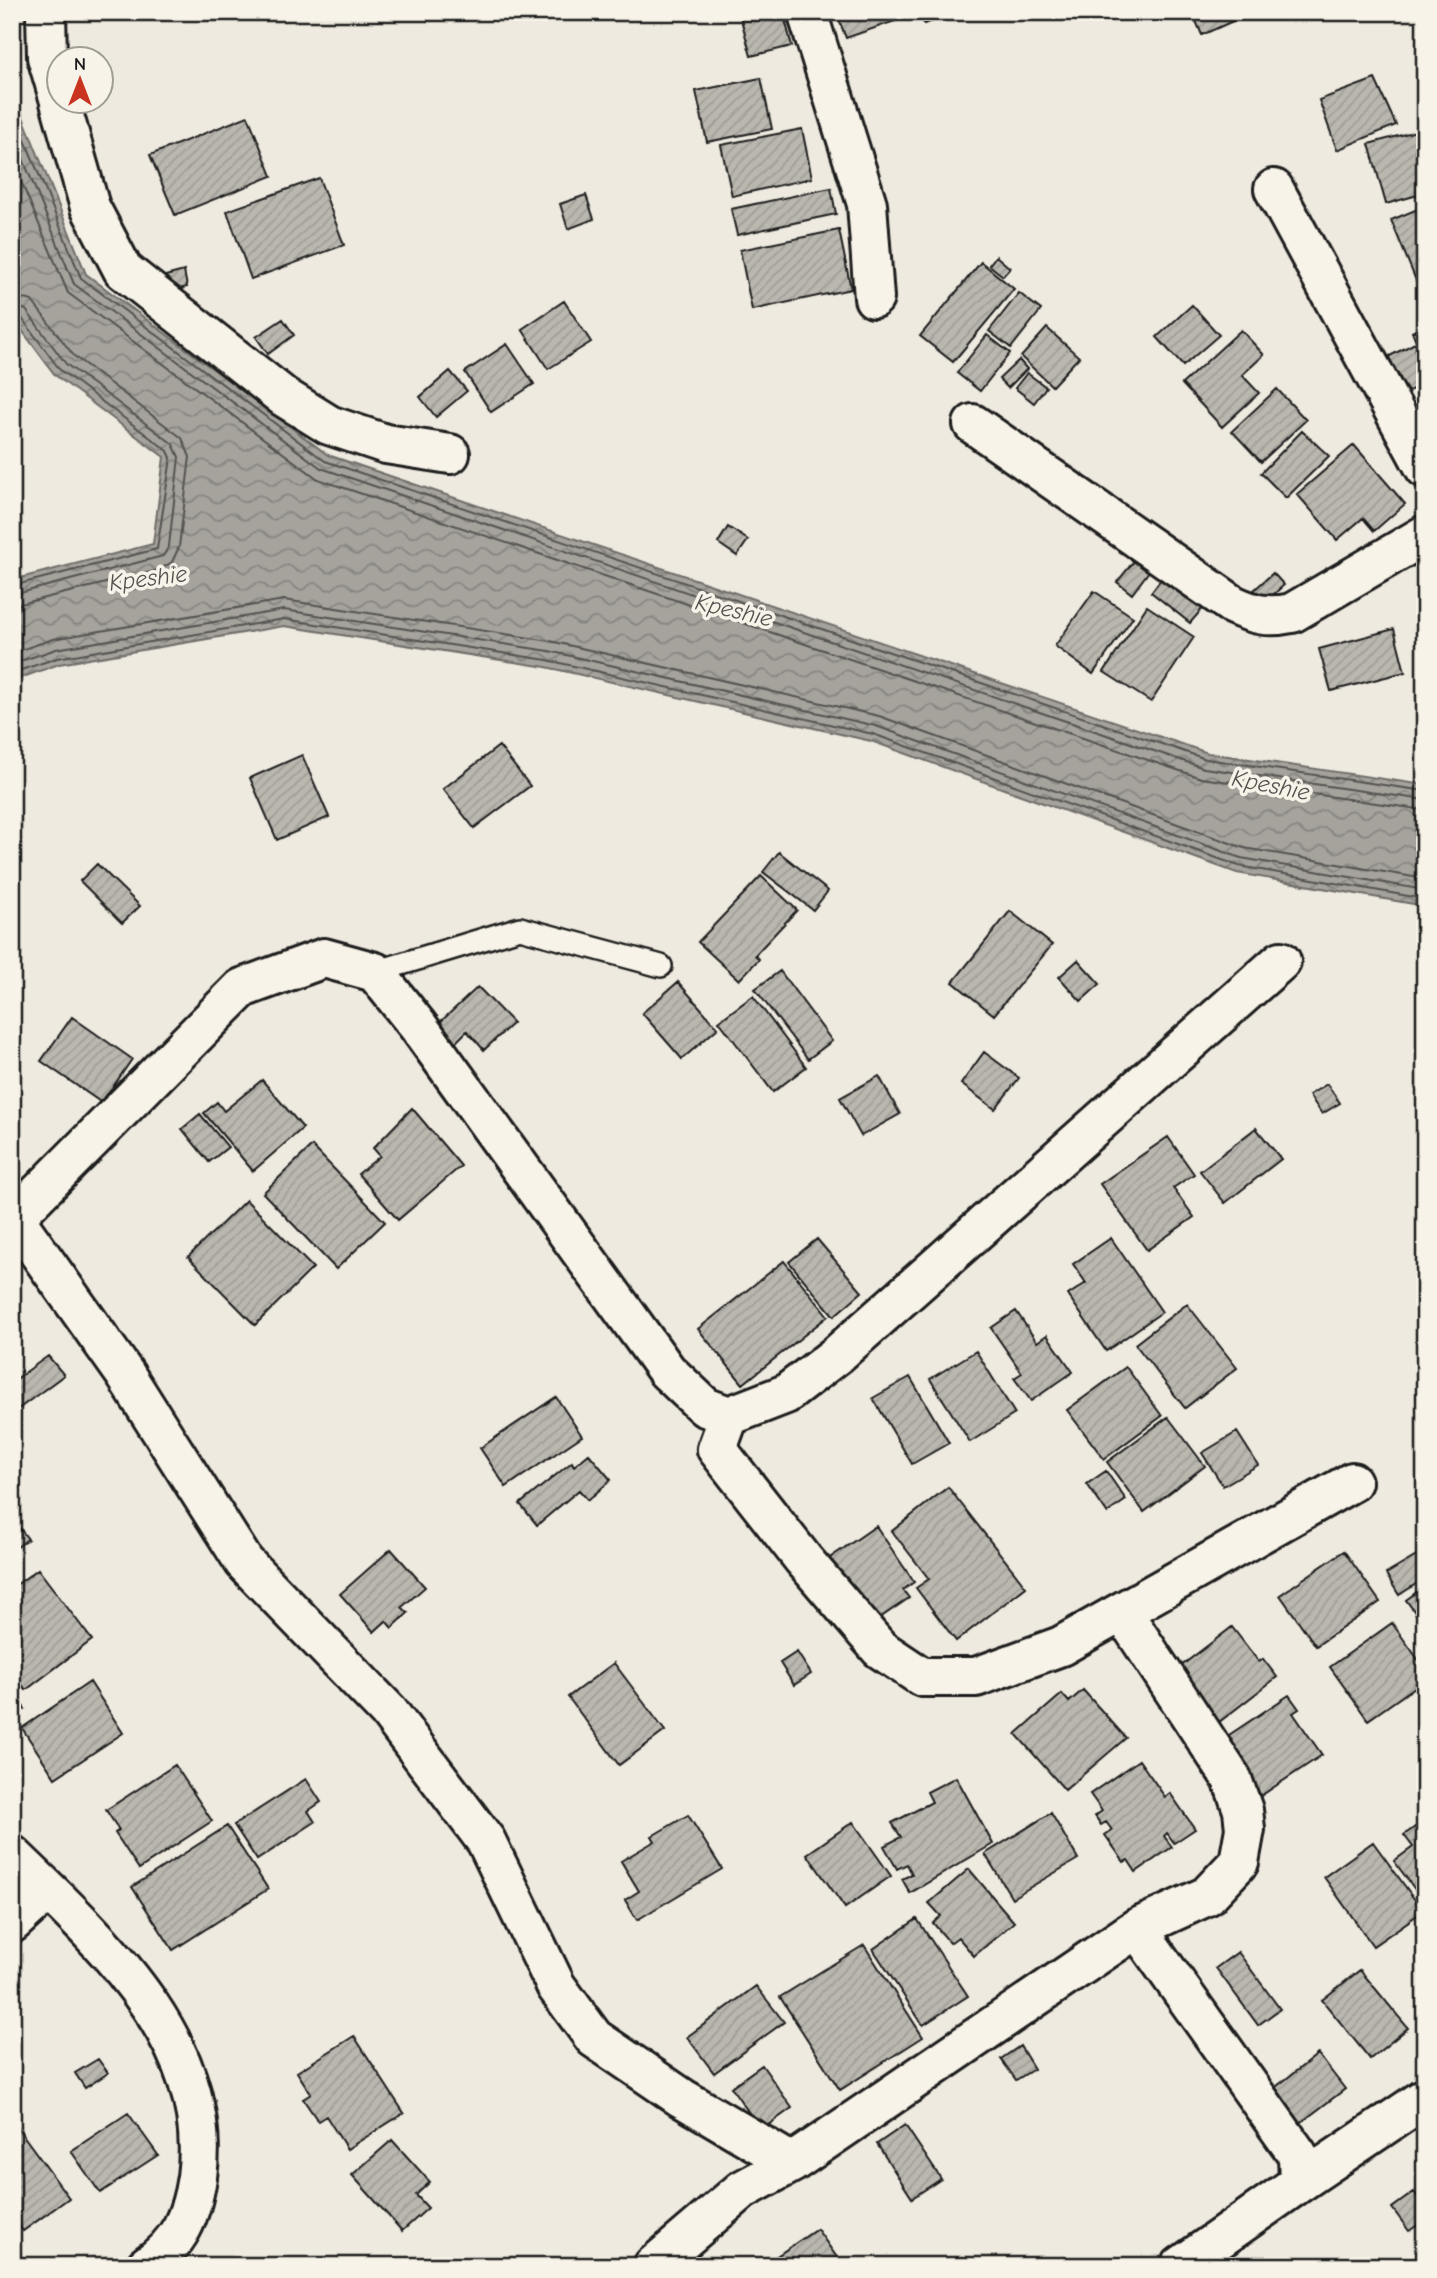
<svg xmlns="http://www.w3.org/2000/svg" width="1437" height="2278" font-family="'Comic Neue',sans-serif">
	<style>
		.water { fill: url(#water-waves); stroke: #6f6d69; stroke-width: 2 }
		.lines { fill: none; stroke-linecap: round; stroke-linejoin: round }
		.shore { stroke: #535250; stroke-width: 2 }
		.building { fill: url(#building-hatch); stroke: #1c1c1c; stroke-width: 2 }
		.lane-casing { stroke: #1c1c1c; stroke-width: 26 }
		.street-casing { stroke: #1c1c1c; stroke-width: 44 }
		.lane { stroke: #f7f3e8; stroke-width: 21 }
		.street { stroke: #f7f3e8; stroke-width: 38 }
		.labels { text-anchor: middle; stroke-width: 7; stroke-linejoin: round; paint-order: stroke }
		.water-label { font-size: 24px; font-style: italic; fill: #535250; stroke: #f7f3e8 }
	</style>
	<defs>
		<pattern id="water-waves" width="16" height="10" patternUnits="userSpaceOnUse" patternTransform="scale(1.75)"><rect width="16" height="10" fill="#a6a39d"/><path d="M0 5q4-4 8 0t8 0" fill="none" stroke="#86847f"/></pattern>
		<pattern id="building-hatch" width="6" height="6" patternUnits="userSpaceOnUse" patternTransform="scale(1.75)"><rect width="6" height="6" fill="#bab7af"/><path d="M-1 1l2-2M0 6l6-6M5 7l2-2" fill="none" stroke="#9f9d96"/></pattern>
	</defs>
	<rect width="100%" height="100%" fill="#eeeae0"/>
	<filter id="ink" filterUnits="userSpaceOnUse"><feTurbulence type="fractalNoise" baseFrequency=".0143" numOctaves="2"/><feDisplacementMap in="SourceGraphic" scale="14" xChannelSelector="R" yChannelSelector="G"/><feConvolveMatrix kernelMatrix="1 2 1 2 8 2 1 2 1" color-interpolation-filters="sRGB"/></filter>
	<g filter="url(#ink)">
		<path class="water" d="M12 12H18L15 97 86 274 328 455 1208 753 1425 785V906L1237 873 871 741 546 667 284 626 59 664 12 681V580L153 544 164 457 55 375 12 317Z"/>
		<g class="lines">
			<path class="shore" d="M12 108 81 278 325 461 1206 759 1425 791
				M12 132 74 284 321 468 1204 768 1425 800
				M12 160 68 293 318 479 1201 778 1425 810
				M12 295 32 301 74 356 182 438 190 457 179 547 172 562 159 570 12 606
				M12 305 26 310 66 364 173 444 179 457 169 546 163 556 12 595
				M12 314 21 317 60 370 168 451 171 458 157 549 12 586
				M12 653 53 639 284 600 550 641 879 716 1244 848 1425 879
				M12 664 56 649 284 610 549 651 876 726 1241 858 1425 890
				M12 673 57 658 284 619 547 660 873 734 1239 866 1425 899"/>
		</g>
		<path class="building" d="M739 12H783L792 46 751 56Z
			M836 12H898L901 19 846 38Z
			M920 12H961L924 24Z
			M1192 12H1253L1202 35Z
			M761 78 772 129 707 142 696 91Z
			M1375 79 1396 125 1337 150 1319 100Z
			M248 116 272 176 175 215 150 155Z
			M802 129 812 178 732 196 721 145Z
			M1423 129 1425 193 1386 204 1369 144Z
			M319 178 344 245 251 279 227 211Z
			M831 188 836 214 737 235 731 209Z
			M586 195 594 219 568 229 560 204Z
			M1425 206V280L1417 283 1391 220Z
			M839 230 851 289 752 310 740 250Z
			M996 256 1010 268 1003 276 989 265Z
			M981 262 1014 289 953 362 920 336Z
			M184 271 187 287 162 293 158 278Z
			M1019 293 1041 310 1011 348 989 331Z
			M564 301 591 342 548 369 522 329Z
			M1192 305 1219 335 1183 366 1157 337Z
			M283 319 294 335 268 354 256 337Z
			M1425 325V383L1403 394 1384 359 1417 342 1412 332Z
			M1047 328 1079 357 1052 386 1021 357Z
			M1241 330 1264 355 1242 375 1259 393 1222 427 1182 384Z
			M987 335 1010 353 980 391 957 373Z
			M507 344 534 384 491 412 465 372Z
			M1019 360 1027 369 1008 388 999 379Z
			M450 371 467 391 436 417 420 397Z
			M1027 373 1046 387 1034 403 1015 388Z
			M1277 389 1306 420 1261 462 1232 431Z
			M1302 431 1329 456 1286 498 1261 473Z
			M1354 445 1405 504 1374 531 1363 518 1337 540 1297 494Z
			M728 527 748 540 737 556 718 543Z
			M1135 560 1149 571 1132 594 1117 582Z
			M1273 573 1284 585 1265 602 1254 590Z
			M1164 575 1204 607 1190 623 1151 592Z
			M1094 591 1133 617 1093 674 1055 646Z
			M1147 606 1194 637 1151 702 1104 672Z
			M1394 629 1405 672 1331 691 1319 649Z
			M499 746 530 786 474 828 443 789Z
			M302 755 329 817 277 840 250 778Z
			M779 852 828 891 813 910 763 872Z
			M97 864 140 906 122 923 80 881Z
			M761 876 797 910 755 955 759 959 739 980 698 942Z
			M1010 911 1052 945 994 1015 953 982Z
			M1078 960 1100 984 1081 1001 1059 977Z
			M780 971 832 1041 808 1059 755 989Z
			M678 982 718 1028 682 1059 642 1013Z
			M478 987 513 1023 484 1050 467 1031 455 1043 438 1024Z
			M753 996 806 1067 773 1092 719 1021Z
			M72 1017 132 1059 102 1103 41 1061Z
			M984 1052 1019 1078 995 1109 961 1084Z
			M879 1076 900 1114 861 1136 840 1098Z
			M262 1080 303 1128 253 1171 204 1113 217 1102 224 1111Z
			M1327 1084 1340 1103 1322 1114 1309 1095Z
			M412 1108 461 1166 398 1220 358 1174 380 1156 373 1148Z
			M200 1114 228 1147 209 1162 182 1129Z
			M1256 1128 1281 1159 1225 1203 1200 1171Z
			M1168 1137 1194 1174 1173 1188 1194 1217 1147 1250 1100 1184Z
			M312 1146 385 1222 336 1269 263 1193Z
			M246 1200 313 1268 255 1325 188 1257Z
			M1111 1238 1162 1312 1106 1351 1068 1295 1086 1283 1073 1264Z
			M817 1239 862 1292 834 1316 789 1262Z
			M784 1261 828 1316 743 1384 698 1329Z
			M1187 1304 1237 1368 1185 1408 1135 1344Z
			M1016 1311 1037 1342 1047 1335 1073 1372 1031 1401 1014 1378 1022 1373 991 1328Z
			M976 1351 1015 1414 970 1442 930 1379Z
			M48 1356 64 1375 17 1410 12 1404V1382Z
			M1126 1367 1162 1416 1104 1459 1067 1410Z
			M910 1377 949 1443 912 1464 873 1398Z
			M556 1397 582 1436 506 1487 480 1448Z
			M1168 1417 1205 1466 1144 1512 1107 1462Z
			M1237 1432 1258 1465 1223 1486 1202 1453Z
			M589 1454 611 1480 588 1500 579 1490 537 1525 520 1504 572 1462 574 1466Z
			M1106 1471 1126 1500 1107 1513 1087 1484Z
			M948 1487 1026 1587 956 1641 916 1588 929 1579 892 1531Z
			M12 1518 28 1539 12 1551Z
			M876 1526 914 1582 903 1590 909 1598 868 1626 824 1562Z
			M391 1549 425 1587 402 1607 408 1613 392 1628 386 1621 374 1632 340 1594Z
			M1344 1551 1380 1602 1316 1646 1280 1595Z
			M1425 1551V1578L1399 1595 1386 1574Z
			M38 1569 92 1640 26 1690 12 1672V1588Z
			M1425 1586V1609L1417 1615 1406 1600Z
			M1392 1623 1425 1669V1680L1368 1720 1330 1667Z
			M1232 1627 1259 1662 1263 1659 1277 1677 1214 1726 1172 1673Z
			M797 1652 811 1674 794 1685 780 1663Z
			M614 1663 665 1731 619 1765 568 1697Z
			M90 1682 123 1733 55 1778 22 1728Z
			M12 1690 25 1709 12 1718Z
			M1083 1690 1126 1738 1065 1790 1016 1734 1062 1694 1069 1702Z
			M1289 1695 1299 1709 1293 1713 1322 1755 1259 1797 1220 1741Z
			M1139 1760 1165 1797 1170 1793 1195 1829 1174 1843 1167 1833 1164 1836 1172 1847 1136 1872 1128 1860 1124 1862 1105 1835 1112 1830 1106 1822 1101 1825 1095 1816 1102 1811 1090 1794Z
			M175 1765 212 1821 139 1869 115 1833 119 1830 106 1810Z
			M956 1777 993 1844 910 1893 902 1879 912 1874 907 1864 897 1869 884 1846 901 1837 892 1823 932 1802 927 1792Z
			M306 1779 321 1802 308 1811 315 1822 257 1860 234 1825Z
			M1051 1813 1078 1859 1012 1898 985 1854Z
			M688 1815 722 1869 637 1920 625 1900 639 1891 621 1861 655 1841 652 1836Z
			M1425 1820V1903L1394 1861 1413 1847 1404 1835Z
			M853 1822 891 1876 845 1908 807 1854Z
			M227 1826 268 1889 173 1950 132 1887Z
			M1373 1842 1423 1911 1373 1946 1324 1877Z
			M969 1869 1014 1922 974 1956 958 1937 950 1943 933 1923 941 1916 929 1903Z
			M917 1919 968 1996 923 2025 873 1949Z
			M864 1945 923 2037 840 2090 780 1997Z
			M1238 1952 1280 2009 1258 2025 1216 1968Z
			M1360 1970 1408 2028 1370 2059 1322 2000Z
			M756 1986 784 2022 714 2073 687 2037Z
			M354 2036 404 2113 347 2149 326 2116 318 2121 303 2099 311 2094 297 2072Z
			M1020 2046 1034 2069 1016 2080 1001 2059Z
			M1318 2054 1345 2089 1299 2124 1272 2090Z
			M98 2059 108 2073 85 2088 75 2073Z
			M762 2065 792 2108 761 2130 731 2087Z
			M128 2113 158 2155 100 2193 71 2151Z
			M12 2120 69 2198 23 2231 12 2216Z
			M905 2125 941 2179 912 2198 877 2144Z
			M392 2140 430 2182 416 2195 428 2208 402 2231 352 2175Z
			M1414 2192 1425 2206V2220L1409 2231 1392 2208Z
			M817 2229 843 2266H767L765 2264Z"/>
		<g class="lines">
			<defs>
				<path id="lane" d="M375 972 520 928 661 966"/>
				<path id="street" d="M46 12 47 57 60 101
					M807 12 867 204 874 298
					M60 102 90 207 123 270 284 397 329 425 386 444 450 454
					M1274 189 1425 468
					M973 424 1233 605C1255 615 1268 618 1292 613L1425 535
					M15 1219 125 1374 244 1562 388 1711 486 1841 556 1986 594 2038 682 2098 792 2163
					M12 1220 242 988 324 958 375 972 418 1026 667 1371 705 1407 729 1416 786 1394 838 1354 1281 961
					M729 1416 717 1449 803 1559 880 1649 922 1677H976L1061 1646 1352 1482
					M12 1855C100 1940 215 2042 197 2177 191 2216 180 2243 146 2266
					M12 1923 48 1890
					M1137 1928 1298 2155 1299 2183 1181 2266
					M1299 2183 1425 2098
					M653 2266 742 2190 792 2163 1137 1928 1207 1896 1239 1862 1245 1829 1243 1810 1232 1779 1123 1613"/>
			</defs>
			<use href="#lane" class="lane-casing"/>
			<use href="#street" class="street-casing"/>
			<use href="#lane" class="lane"/>
			<use href="#street" class="street"/>
		</g>
	</g>
	<g class="labels">
		<g class="water-label">
			<text transform="translate(148 578) rotate(-7)" y="8">Kpeshie</text>
			<text transform="translate(734 610) rotate(13)" y="8">Kpeshie</text>
			<text transform="translate(1271 785) rotate(11)" y="8">Kpeshie</text>
		</g>
	</g>
	<rect width="1437" height="2278" fill="none" stroke="#f7f3e8" stroke-width="42"/>
	<rect x="21" y="21" width="1395" height="2236" fill="none" stroke="#1c1c1c" stroke-width="2.5" filter="url(#ink)"/>
	<g transform="translate(80 80)"><circle r="33" fill="#f7f3e8" stroke="#9f9d96" stroke-width="2"/>
	<path d="M0-5L12 26L0 18L-12 26Z" fill="#c8321e"/>
	<text y="-10" font-size="19" font-weight="bold" text-anchor="middle" fill="#1c1c1c">N</text>
	</g>
</svg>
